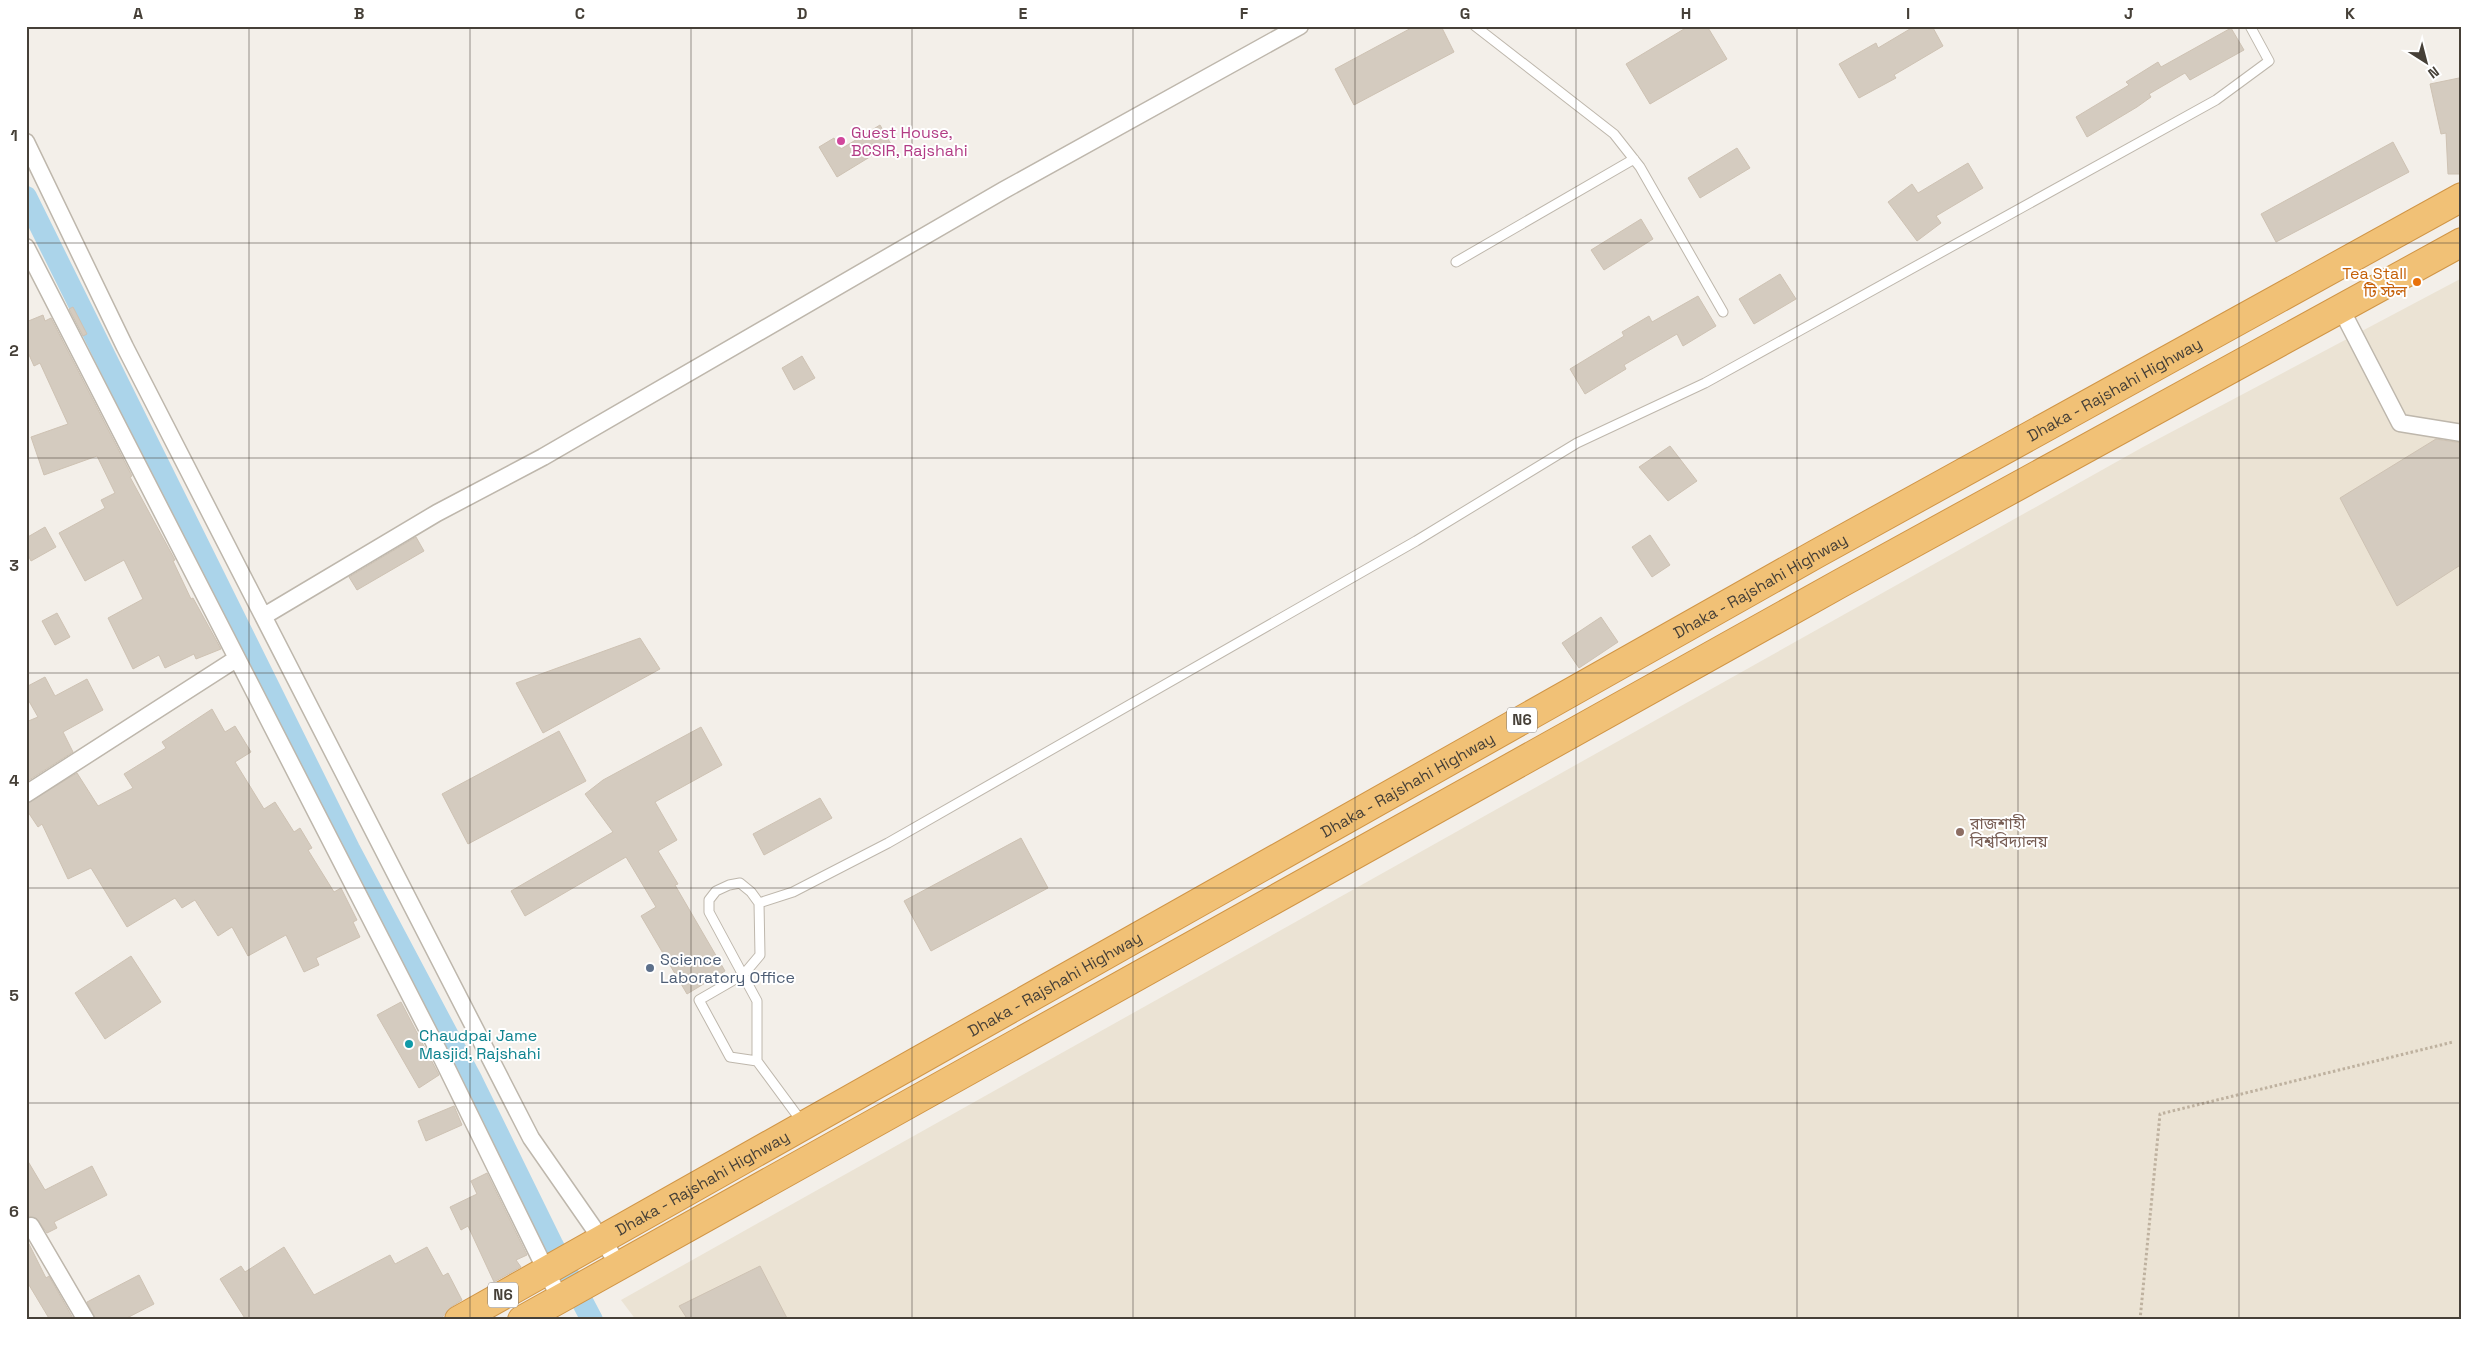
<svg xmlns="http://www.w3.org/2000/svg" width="2488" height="1346" font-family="'Space Grotesk','Noto Sans Bengali',sans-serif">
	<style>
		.education { fill: #ebe3d4 }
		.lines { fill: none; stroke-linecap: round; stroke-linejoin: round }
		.canal { stroke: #abd4ea; stroke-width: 22 }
		.building { fill: #d4cbbf; stroke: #cec2b3 }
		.lane-casing { stroke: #beb7ac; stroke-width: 11 }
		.street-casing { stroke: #beb7ac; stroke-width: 19 }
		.highway-casing { stroke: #d09546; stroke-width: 30 }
		.path { stroke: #beb19f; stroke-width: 3; stroke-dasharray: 2.5 2.5; stroke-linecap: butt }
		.lane { stroke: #fff; stroke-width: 9 }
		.street { stroke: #fff; stroke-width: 16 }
		.highway { stroke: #f1c176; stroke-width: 28 }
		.grid { fill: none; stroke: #464038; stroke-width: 1; stroke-opacity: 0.55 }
		.hotel-dot { fill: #d1479c; stroke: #fff; stroke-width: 2 }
		.food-dot { fill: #e8710a; stroke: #fff; stroke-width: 2 }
		.education-dot { fill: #8d6e63; stroke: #fff; stroke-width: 2 }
		.service-dot { fill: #5c6f8a; stroke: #fff; stroke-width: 2 }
		.culture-dot { fill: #0f9aa8; stroke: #fff; stroke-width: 2 }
		.labels { text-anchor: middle; stroke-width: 4; stroke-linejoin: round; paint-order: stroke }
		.shield { fill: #fff; stroke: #7e7974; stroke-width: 1 }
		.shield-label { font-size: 15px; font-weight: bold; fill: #464038 }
		.hotel-label { font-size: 16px; fill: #b23c85; stroke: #fff; text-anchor: start }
		.food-label { font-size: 16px; fill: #c56008; stroke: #fff; text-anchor: end }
		.street-label { font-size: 16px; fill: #464038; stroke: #fff }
		.education-label { font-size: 16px; fill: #785e54; stroke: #fff; text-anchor: start }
		.service-label { font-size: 16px; fill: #4e5e75; stroke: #fff; text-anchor: start }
		.culture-label { font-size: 16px; fill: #0d838f; stroke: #fff; text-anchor: start }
		.neatline { fill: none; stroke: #464038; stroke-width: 2 }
		.grid-label { font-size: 16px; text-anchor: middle; font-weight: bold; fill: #464038 }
	</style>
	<rect width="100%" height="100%" fill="#f3efe9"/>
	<path class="education" d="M2462 278V1320H636L621 1300 2143 447Z"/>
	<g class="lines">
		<path class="canal" d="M26 197 349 849 472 1081 552 1244 592 1320"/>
	</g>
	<path class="building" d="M1415 26H1441L1454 52 1354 105 1335 69Z
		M1689 26H1707L1727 59 1650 104 1626 64Z
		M1915 26H1932L1943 46 1894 75 1896 78 1859 98 1839 64 1876 43 1878 48Z
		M2231 28 2244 50 2190 80 2185 73 2149 94 2151 97 2137 107 2087 137 2076 117 2129 85 2126 82 2158 62 2161 67Z
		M2459 78 2462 91V174H2448L2446 133 2441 134 2430 84Z
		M880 125 891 144 837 177 819 147 834 138 841 149Z
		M2393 142 2409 172 2276 242 2261 214Z
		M1737 148 1750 168 1700 198 1688 178Z
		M1968 163 1983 188 1936 216 1941 223 1917 241 1888 202 1912 184 1918 193Z
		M1641 219 1653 239 1604 270 1591 250Z
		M1780 274 1796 299 1754 324 1739 299Z
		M1698 296 1716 326 1683 346 1677 334 1624 365 1626 369 1585 394 1570 369 1624 336 1622 332 1649 316 1652 322Z
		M73 307 87 334 83 336 69 309Z
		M43 315 45 321 51 318 132 476 130 477 175 560 173 561 191 599 193 598 221 649 196 659 194 654 165 668 159 655 133 669 108 618 143 599 124 560 85 581 59 533 105 508 101 500 115 493 97 456 44 475 31 437 68 424 40 363 34 366 26 348V322Z
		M802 356 815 378 794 390 782 368Z
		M2436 439 2462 443V564L2397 606 2340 498Z
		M1670 446 1697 481 1668 501 1639 467Z
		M45 527 56 547 31 561 26 551V538Z
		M1650 535 1670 565 1652 577 1632 547Z
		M416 537 424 551 357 590 349 577Z
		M57 613 70 637 55 645 42 621Z
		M1601 617 1618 642 1579 668 1562 643Z
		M640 638 660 669 543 733 516 683Z
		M45 677 55 696 87 679 103 710 63 732 73 752 26 782V722L38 717 26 696V687Z
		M212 709 225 732 235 726 251 752 235 762 264 809 275 802 294 832 300 828 312 848 308 850 334 892 341 888 357 920 353 922 360 937 316 958 319 965 304 972 286 935 248 956 232 927 218 936 195 900 182 908 175 898 127 927 91 868 68 879 42 824 38 827 26 809V804L77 773 98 806 133 788 124 774 166 748 162 742Z
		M701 727 722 765 655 802 677 840 658 851 678 884 675 885 725 971 687 994 641 916 656 907 626 857 525 916 511 891 613 832 585 794 603 780Z
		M559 731 586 781 468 844 442 794Z
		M820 798 832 818 764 855 753 834Z
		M1021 838 1048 888 931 951 904 901Z
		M131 956 161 1002 105 1039 75 993Z
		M401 1002 439 1075 419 1088 377 1015Z
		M454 1106 462 1125 426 1141 418 1121Z
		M26 1158 45 1190 92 1166 107 1195 54 1222 57 1228 47 1233 36 1218 26 1217Z
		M487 1173 527 1255 516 1260 521 1267 494 1282 468 1226 461 1230 450 1207 477 1194 471 1181Z
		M26 1238 46 1278 49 1276 74 1320H50L26 1280Z
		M284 1247 314 1295 390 1255 395 1264 427 1247 443 1276 448 1273 462 1300 451 1307 440 1320H246L220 1279 241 1266 245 1272Z
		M760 1266 788 1320H688L679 1306Z
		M139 1275 154 1304 123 1320H96L87 1302Z"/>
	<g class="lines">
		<defs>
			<path id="lane" d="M1475 26 1614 134 1640 167 1723 312
				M1456 262 1634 159
				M759 903 793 892 888 843 1416 541 1577 443 1705 383 2216 100 2269 61 2250 26
				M757 1061 730 1057 699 1000 744 974 760 955 759 903 751 892 740 883 729 885 716 891 709 900V912L757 1001V1061L802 1122"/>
			<path id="street" d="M26 142 125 347 531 1138 620 1266
				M26 247 438 1050 560 1299
				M2341 309 2400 423 2462 433
				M264 616 437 513 543 457 1004 190 1300 26
				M26 794 236 659
				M31 1226 86 1320"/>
			<g id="highway">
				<path id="s1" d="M459 1320 1816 554 2462 197"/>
				<path d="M522 1320 1841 583 2462 242"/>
			</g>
		</defs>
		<use href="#lane" class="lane-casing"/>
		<use href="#street" class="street-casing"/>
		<use href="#highway" class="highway-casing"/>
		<path class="path" d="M2140 1320 2160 1114 2453 1042"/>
		<use href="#lane" class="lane"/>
		<use href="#street" class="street"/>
		<use href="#highway" class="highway"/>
	</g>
	<path class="grid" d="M249 26V1320M470 26V1320M691 26V1320M912 26V1320M1133 26V1320M1355 26V1320M1576 26V1320M1797 26V1320M2018 26V1320M2239 26V1320M26 243H2462M26 458H2462M26 673H2462M26 888H2462M26 1103H2462"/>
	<circle class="hotel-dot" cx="841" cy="141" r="5"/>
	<circle class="food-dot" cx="2417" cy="282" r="5"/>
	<circle class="education-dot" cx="1960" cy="832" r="5"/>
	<circle class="service-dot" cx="650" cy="968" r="5"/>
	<circle class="culture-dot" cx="409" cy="1044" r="5"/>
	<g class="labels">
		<g class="shield">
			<rect x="1507" y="707.5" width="30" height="25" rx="4"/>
			<rect x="488" y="1282.5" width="30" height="25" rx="4"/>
		</g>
		<g class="shield-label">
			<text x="1522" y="725">N6</text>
			<text x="503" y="1300">N6</text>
		</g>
		<g class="hotel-label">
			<text x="851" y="138">Guest House,<tspan x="851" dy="18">BCSIR, Rajshahi</tspan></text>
		</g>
		<g class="food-label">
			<text x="2407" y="279">Tea Stall<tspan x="2407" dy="18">টি স্টল</tspan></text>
		</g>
		<g class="street-label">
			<text dy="6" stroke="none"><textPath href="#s1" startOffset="1899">Dhaka - Rajshahi Highway</textPath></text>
			<text dy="6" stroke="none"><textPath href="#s1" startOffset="1494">Dhaka - Rajshahi Highway</textPath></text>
			<text dy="6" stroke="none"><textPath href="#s1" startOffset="1089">Dhaka - Rajshahi Highway</textPath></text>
			<text dy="6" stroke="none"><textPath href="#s1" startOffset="684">Dhaka - Rajshahi Highway</textPath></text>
			<text dy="6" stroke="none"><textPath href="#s1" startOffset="279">Dhaka - Rajshahi Highway</textPath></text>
		</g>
		<g class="education-label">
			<text x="1970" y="829">রাজশাহী<tspan x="1970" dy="18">বিশ্ববিদ্যালয়</tspan></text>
		</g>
		<g class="service-label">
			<text x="660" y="965">Science<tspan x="660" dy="18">Laboratory Office</tspan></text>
		</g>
		<g class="culture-label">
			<text x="419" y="1041">Chaudpai Jame<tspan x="419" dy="18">Masjid, Rajshahi</tspan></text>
		</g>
	</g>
	<rect width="2488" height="1346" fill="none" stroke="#ffffff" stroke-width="55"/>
	<g transform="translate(2426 62) rotate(144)" stroke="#ffffff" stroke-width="4" paint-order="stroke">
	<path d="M0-4L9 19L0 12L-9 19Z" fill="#464038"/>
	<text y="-8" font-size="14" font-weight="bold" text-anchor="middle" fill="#464038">N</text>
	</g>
	<rect x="28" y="28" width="2432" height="1290" class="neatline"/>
	<g class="grid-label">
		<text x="138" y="19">A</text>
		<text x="359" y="19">B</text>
		<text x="580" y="19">C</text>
		<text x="802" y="19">D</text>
		<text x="1023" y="19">E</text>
		<text x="1244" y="19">F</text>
		<text x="1465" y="19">G</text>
		<text x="1686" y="19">H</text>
		<text x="1908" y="19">I</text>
		<text x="2129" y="19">J</text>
		<text x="2350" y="19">K</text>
		<text x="14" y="141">1</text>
		<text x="14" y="356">2</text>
		<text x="14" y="571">3</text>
		<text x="14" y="786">4</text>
		<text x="14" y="1001">5</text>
		<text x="14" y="1217">6</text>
	</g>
</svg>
